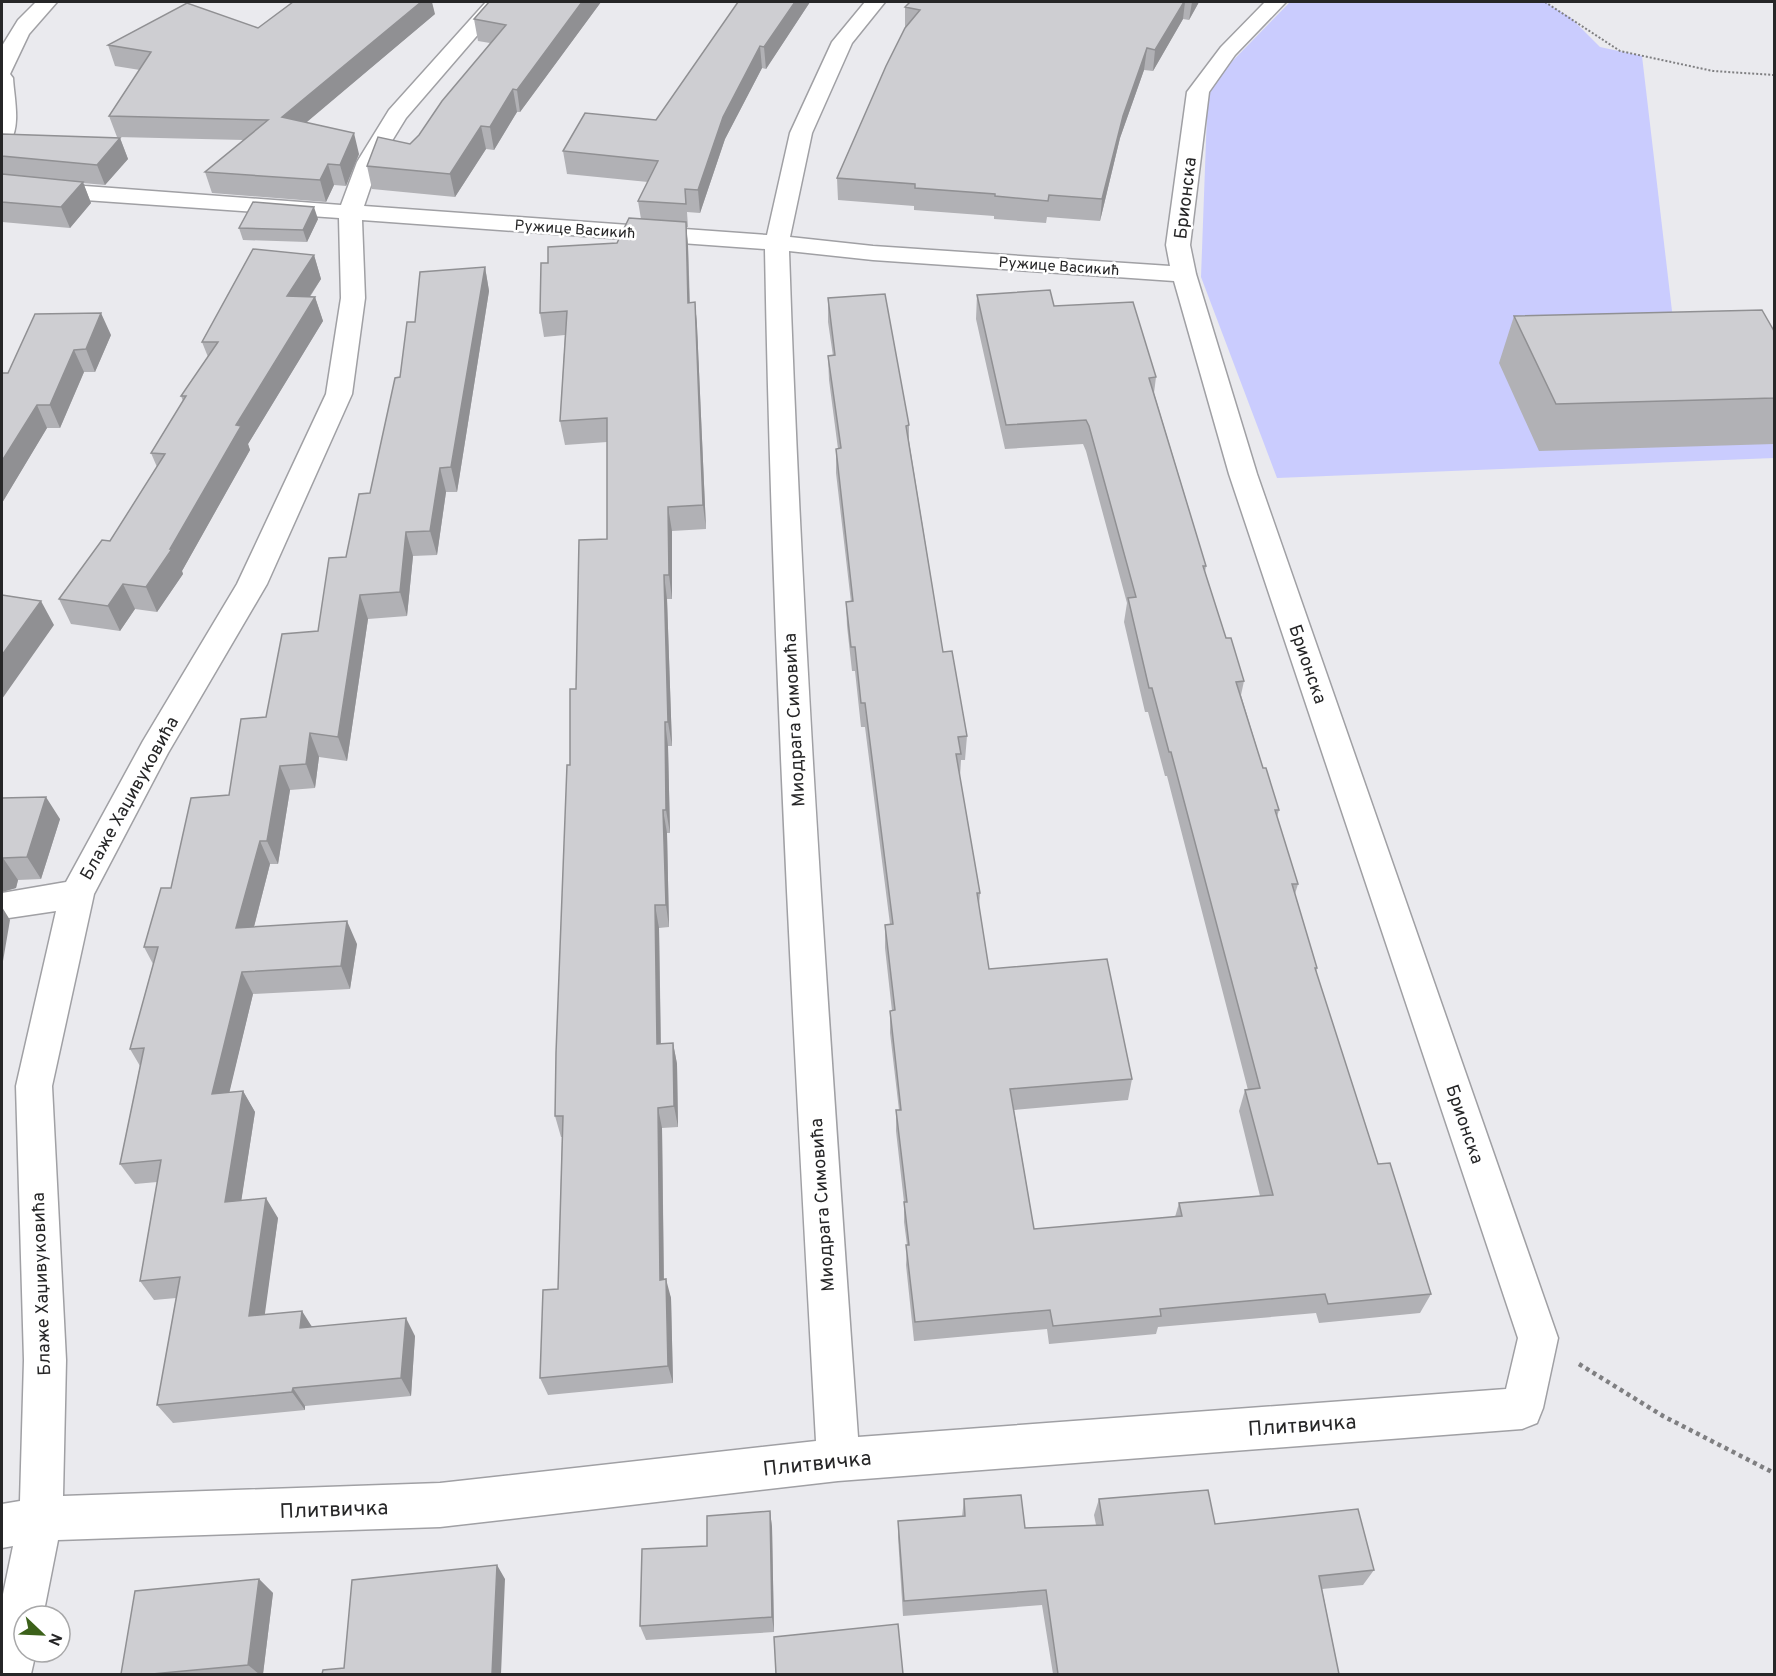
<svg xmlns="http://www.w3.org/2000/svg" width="1776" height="1676" font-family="Overpass,sans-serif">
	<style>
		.green { fill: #caccfe }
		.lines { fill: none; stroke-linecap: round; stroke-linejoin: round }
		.street-casing { stroke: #a0a0a4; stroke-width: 3 }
		.path-far1 { stroke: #7f7f81; stroke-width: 2; stroke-dasharray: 2 2; stroke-linecap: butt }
		.path { stroke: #7f7f81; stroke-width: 4.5; stroke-dasharray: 4 4; stroke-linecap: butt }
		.street { fill: #fff; fill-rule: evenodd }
		.wall { fill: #b1b1b5 }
		.shaded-wall { fill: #909093 }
		.building { fill: #ceced2; stroke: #909093; stroke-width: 1.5 }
		.labels { text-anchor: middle; stroke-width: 5; stroke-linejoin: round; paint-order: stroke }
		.far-street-label { font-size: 15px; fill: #262627; stroke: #fff }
		.street-label { font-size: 18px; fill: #262627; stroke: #fff }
		.near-street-label { font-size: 21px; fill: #262627; stroke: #fff }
	</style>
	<rect width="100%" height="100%" fill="#eaeaee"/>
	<path class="green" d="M1290 2H1545L1571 18 1600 47 1642 56 1674 328 1774 348V458L1277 478 1201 277 1208 86Z"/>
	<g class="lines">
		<defs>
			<path id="street" d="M36 2H57L29 34 10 74 13 78C14 97 21 125 10 142L2 144V46L18 20Z
				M486 2H506L406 118 379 162 364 206 767 235 790 133 832 42 865 2H885L852 43 812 133 790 237 873 246 1170 266 1166 245 1187 92 1221 47 1265 2H1286L1235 55 1209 92 1190 245 1196 274 1257 474 1558 1338 1543 1408 1537 1423 1522 1429 838 1481 440 1527 58 1540 43 1616H24V1652H36L31 1674H2V1599L13 1546 2 1548V1504L20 1501 24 1360 16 1086 56 911 2 919V893L66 882 143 741 237 584 326 394 341 298 339 218 85 200 2 191V177L85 186 341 205 357 162 389 110ZM362 220 765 249C772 647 794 1044 816 1441L440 1483 63 1496 66 1360 52 1086 94 894 168 753 267 584 352 394 365 298ZM789 251 873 260 1174 281 1229 474 1518 1338 1506 1389 858 1437C830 1042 802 647 789 251Z"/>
		</defs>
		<use href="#street" class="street-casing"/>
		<path class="path-far1" d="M1545 2 1620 51 1713 71 1774 75"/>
		<path class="path" d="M1579 1364 1663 1416 1774 1473"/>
		<use href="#street" class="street"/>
	</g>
	<path class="wall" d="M601 2 520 112H517L494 150 486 149 455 197 372 189 367 166 410 144 419 135 490 43 478 41 474 19Z
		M810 2 766 69 762 68 725 139 700 213 687 212 688 227H686L688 246 690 302H695L697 326 706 529 672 531V599H667L672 746H668L670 833H667L669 927 659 928 661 1044 673 1043 677 1064 678 1127 662 1128 664 1279 671 1298 673 1383 548 1395 540 1378 558 1289 562 1137H561L555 1116 570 765 576 689 607 539V442L565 445 560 421 565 335 544 337 540 313 548 263 617 243 641 219 638 201 648 182 567 174 563 151 656 120Z
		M910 2H1199L1189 20 1183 19 1153 71 1144 70 1120 138 1100 221 1047 217 1046 223 994 219V216L914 210V206L838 200 837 178 905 28V7Z
		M435 14 306 122 359 154 346 186 334 185 326 202 212 193 205 172 244 140 117 137 109 116 140 70 115 66 108 45 258 28Z
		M2 134 120 138 128 159 105 185 83 183 91 203 70 228 2 222Z
		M318 219 307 242 243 240 239 228Z
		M314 255 321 279 310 297H315L323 321 248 444 250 450 182 571 183 574 157 612 135 609 120 631 71 624 59 599 110 541 157 467 151 453 183 401 181 396 208 357 202 342Z
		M485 267 489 291 457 492H446L437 555 413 556 407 616 368 619 347 761 319 757 315 788 290 790 278 864H270L254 927 357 944 350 989 253 994 229 1092 243 1091 255 1112 241 1201 278 1218 264 1315 312 1326 415 1336 411 1396 305 1406V1410L173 1423 157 1405 176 1298 154 1300 140 1281 157 1182 135 1184 120 1164 140 1066 130 1049 153 964 144 947 171 888 229 795 266 717 318 631 370 493 415 322Z
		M977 295 1054 306 1156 377 1154 393 1206 566 1205 572 1226 638 1244 681 1241 695 1263 768 1279 810 1277 817 1298 884 1295 894 1317 968 1316 972 1378 1164 1431 1294 1420 1313 1319 1323 1316 1313 1158 1327 1156 1334 1049 1344 1047 1329 914 1341 906 1265 907 1245 904 1222V1202L896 1131V1110H899L890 1033V1011H892L885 948V925L890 924 865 727H861L855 671H852L847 626 846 602H851L836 473V449H838L829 380 828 356H833L828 322V298L909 425V441L943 652 967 736 965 760H961L960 777 980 893 979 906 989 969 1132 1079 1128 1100 1014 1110 1034 1229 1175 1217 1179 1203 1260 1196 1239 1111 1245 1090H1248L1167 776H1165L1148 712H1145L1124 622 1127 603 1086 451 1083 444 1005 449 976 319Z
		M1514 316 1774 331V444L1539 451 1499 363Z
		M111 335 95 372H84L60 428H47L2 503V373H8Z
		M2 798 60 819 41 879 18 880 16 888 2 892Z
		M964 1499 1025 1528 1096 1525 1094 1515 1099 1499 1215 1524 1374 1570 1363 1585 1322 1589 1339 1674H1053L1042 1605 903 1616 898 1537V1521L962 1517Z
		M770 1511 772 1527 774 1632 646 1640 640 1626Z
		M259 1579 273 1593 263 1674H121Z"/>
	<path class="shaded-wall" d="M421 2H432L435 14 288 138 282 117Z
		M582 2H601L520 112 517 90Z
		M795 2H810L766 69 764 47Z
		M1184 2H1185L1183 19 1153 71 1155 50Z
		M1192 2H1199L1189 20Z
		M760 46 762 68 725 139 700 213 698 190 723 117Z
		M1147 48 1144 70 1120 138 1100 221 1102 199 1123 116Z
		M513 89 517 112 494 150 490 127Z
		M481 126 486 149 455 197 450 174Z
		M354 133 359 154 346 186 340 165Z
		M120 138 128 159 105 185 97 165Z
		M328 164 334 185 326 202 320 180Z
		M83 182 91 203 70 228 61 207Z
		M314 207 318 219 307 242 303 230Z
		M686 222 688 246 690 326 688 303Z
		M314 255 321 279 294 320 287 296Z
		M485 267 489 291 457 492 451 467Z
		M315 297 323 321 248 444 250 450 182 571 183 574 157 612 146 587 170 549 236 425Z
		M695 302 697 326 706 529 703 505Z
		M101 313 111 335 95 372 86 349Z
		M74 350 84 372 60 428 50 405Z
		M37 405 47 428 2 503V461Z
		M440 468 446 492 437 555 430 531Z
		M668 507 672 531V599L669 575Z
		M406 532 413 556 407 616 400 592Z
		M664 575 667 599 672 746 668 722Z
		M123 584 135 609 120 631 108 606Z
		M360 595 368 619 347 761 338 737Z
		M41 601 54 625 2 699V655Z
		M665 722 668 746 670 833 666 810Z
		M310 733 319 757 315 788 306 764Z
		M280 766 290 790 278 864 267 841Z
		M46 797 60 819 41 879 27 857Z
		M663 810 667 833 669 927 666 905Z
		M260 841 270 864 248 950 236 928Z
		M3 858 18 880 16 888 2 892V866Z
		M655 905 659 928 661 1066 657 1044Z
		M2 907 10 920 2 967Z
		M347 921 357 944 350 989 341 966Z
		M242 972 253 994 224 1115 212 1094Z
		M673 1043 677 1064 678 1127 674 1106Z
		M243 1091 255 1112 238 1222 225 1202Z
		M658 1108 662 1128 664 1299 660 1280Z
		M266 1198 278 1218 262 1335 249 1316Z
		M666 1279 671 1298 673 1383 668 1366Z
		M302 1311 314 1330 300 1328Z
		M406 1318 415 1336 411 1396 401 1378Z
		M293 1388 305 1406V1410L292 1392Z
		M770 1511 772 1527 774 1632 772 1617Z
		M497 1565 505 1579 501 1674H492Z
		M259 1579 273 1593 263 1674H259L248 1665Z"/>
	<path class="building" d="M293 2H421L282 117 354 133 340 165 328 164 320 180 205 172 268 120 109 116 151 52 108 45 187 3 258 28Z
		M489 2H582L517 90 513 89 490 127 481 126 450 174 367 166 378 137 410 144 419 135 442 101 506 25 474 19Z
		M738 2H795L764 47 760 46 723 117 698 190 685 189 686 204 638 201 658 161 563 151 585 113 656 120Z
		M910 2H1184L1155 50 1147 48 1123 116 1102 199 1049 195 1048 201 995 196V194L915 188V184L837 178 886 66 905 28 920 10 905 7Z
		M2 134 120 138 97 165 2 156Z
		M2 174 83 182 61 207 2 202Z
		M253 202 314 207 303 230 239 228Z
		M629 218 686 222 688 303 695 302 703 505 668 507 669 575H664L668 722H665L666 810H663L666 905H655L657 1044 673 1043 674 1106 658 1108 660 1280 666 1279 668 1366 540 1378 543 1290 558 1289 563 1116H555L556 1053 567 765H570V689H576L579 540 607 539V418L560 421 567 311 540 313 541 263H548V247L617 243Z
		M253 249 314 255 287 296 315 297 236 425 241 426 170 549H172L146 587 123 584 108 606 59 599 102 540 110 541 165 454 151 453 186 396H181L218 342H202Z
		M485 267 451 467 440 468 430 531 406 532 400 592 360 595 338 737 310 733 306 764 280 766 267 841H260L236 928 347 921 341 966 242 972 212 1094 243 1091 225 1202 266 1198 249 1316 302 1311 300 1328 406 1318 401 1378 293 1388 292 1392 157 1405 180 1277 140 1281 161 1160 120 1164 144 1048 130 1049 158 947H144L161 888H171L191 798 229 795 241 719 266 717 282 634 318 631 329 558 346 557 359 494 370 493 395 378 400 377 407 322H415L420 272Z
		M1050 290 1054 306 1133 302 1156 377 1149 378 1206 566H1203L1226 638H1231L1244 681 1236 682 1263 768H1266L1279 810H1275L1298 884H1292L1317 968H1315L1378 1164 1390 1163 1431 1294 1328 1304 1325 1294 1160 1309 1161 1316 1053 1326 1050 1310 915 1322 906 1245H909L904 1202H907L896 1110H901L890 1011 895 1010 885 925 893 924 865 703H861L855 647H851L846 602 853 601 836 449 841 448 828 356 835 355 828 298 885 294 909 425 906 426 943 652 952 651 967 736 958 737 961 754H956L980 893H977L989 969 1107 959 1132 1079 1010 1089 1034 1229 1182 1216 1179 1203 1273 1195 1245 1090 1260 1088 1171 752H1169L1152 688H1149L1128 598 1136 597 1089 426 1086 420 1006 425 977 295Z
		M1762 310 1774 331V398L1556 404 1514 316Z
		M101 313 86 349 74 350 50 405H37L2 461V373H8L35 314Z
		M2 595 41 601 2 655Z
		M46 797 27 857 3 858 2 866V798Z
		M1208 1490 1215 1524 1358 1509 1374 1570 1319 1576 1339 1674H1058L1046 1590 904 1601 898 1521 965 1516 964 1499 1021 1495 1025 1528 1103 1525 1099 1499Z
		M770 1511 772 1617 640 1626 642 1549 707 1546V1516Z
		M497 1565 492 1674H322L323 1670 344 1668 352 1580Z
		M259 1579 248 1665 152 1674H121L135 1591Z
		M898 1624 903 1674H776L774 1637Z"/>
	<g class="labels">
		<g class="far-street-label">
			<text transform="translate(575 229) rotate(4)" y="5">Ружице Васикић</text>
			<text transform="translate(1059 266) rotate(4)" y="5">Ружице Васикић</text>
		</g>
		<g class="street-label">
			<text transform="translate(1185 198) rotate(-83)" y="6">Брионска</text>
			<text transform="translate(1308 664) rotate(71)" y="6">Брионска</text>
			<text transform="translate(794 720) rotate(-93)" y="6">Миодрага Симовића</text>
			<text transform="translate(129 798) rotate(-61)" y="6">Блаже Хаџивуковића</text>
			<text transform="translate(1465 1124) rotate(71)" y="6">Брионска</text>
			<text transform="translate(822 1205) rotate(-94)" y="6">Миодрага Симовића</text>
			<text transform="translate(41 1284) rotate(-92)" y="6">Блаже Хаџивуковића</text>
		</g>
		<g class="near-street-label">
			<text transform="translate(1302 1425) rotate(-4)" y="7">Плитвичка</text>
			<text transform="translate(817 1463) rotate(-6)" y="7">Плитвичка</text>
			<text transform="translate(334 1509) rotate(-2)" y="7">Плитвичка</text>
		</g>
	</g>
	<rect width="1776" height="1676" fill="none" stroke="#262627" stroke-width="6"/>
	<g transform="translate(42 1634) rotate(113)"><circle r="28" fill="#ffffff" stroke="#a8a8a9" stroke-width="1.5"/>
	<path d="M0-4.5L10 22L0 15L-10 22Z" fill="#3c611a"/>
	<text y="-9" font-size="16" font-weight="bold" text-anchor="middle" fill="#262627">N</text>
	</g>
</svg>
